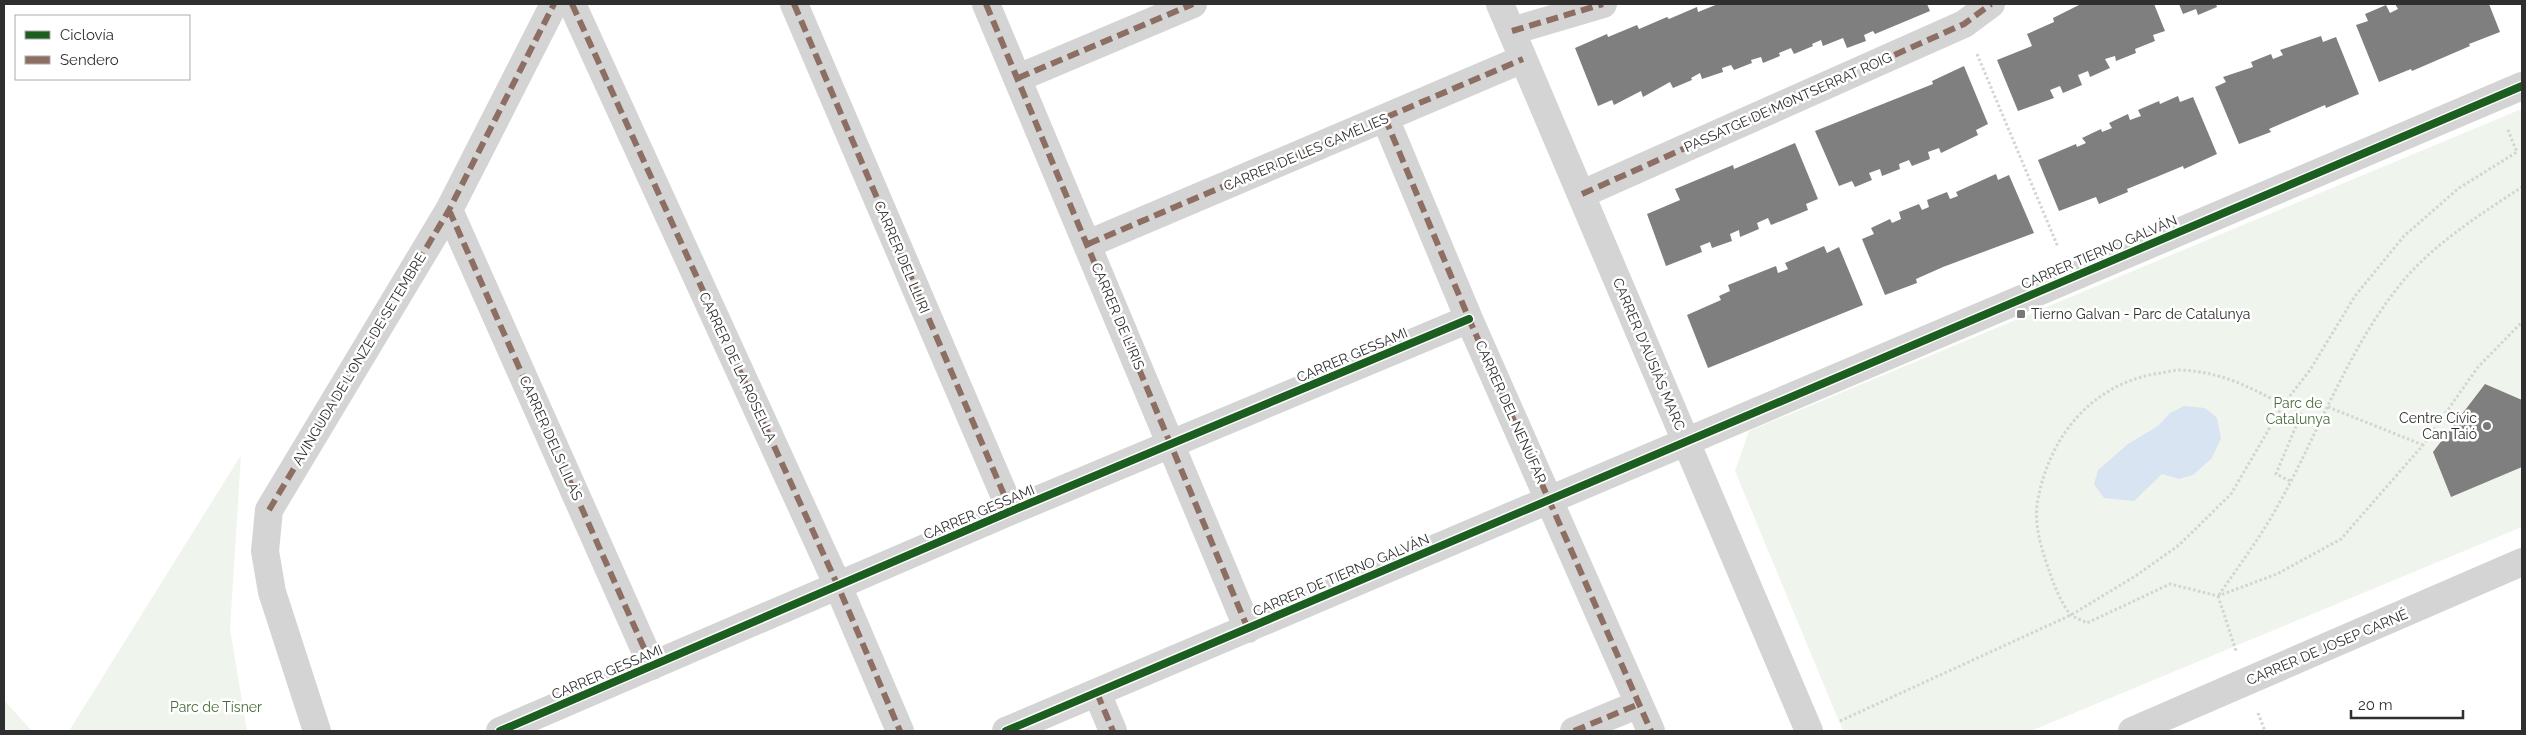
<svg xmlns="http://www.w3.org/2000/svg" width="2526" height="735" font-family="Raleway,sans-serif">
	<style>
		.green { fill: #eff5ec }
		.water { fill: #d8e4f2 }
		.building { fill: #7f7f7f }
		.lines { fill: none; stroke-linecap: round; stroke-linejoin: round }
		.path { stroke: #d4d4d4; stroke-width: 3; stroke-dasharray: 2.5 2.5; stroke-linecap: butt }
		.street { stroke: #d4d4d4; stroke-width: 28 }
		.quiet { stroke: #8d6e63; stroke-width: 6; stroke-dasharray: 12 6; stroke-linecap: butt }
		.cycleway-casing { stroke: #fff; stroke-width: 11 }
		.cycleway { stroke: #1b5e20; stroke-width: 8 }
		.poi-dot { fill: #787878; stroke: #fff; stroke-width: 2 }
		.labels { text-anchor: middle; stroke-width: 5; stroke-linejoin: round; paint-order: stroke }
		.street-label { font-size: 14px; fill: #2f2f2f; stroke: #fff }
		.poi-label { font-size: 14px; fill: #2f2f2f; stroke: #fff; text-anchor: start }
		.park-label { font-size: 14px; fill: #496c3a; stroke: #fff }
	</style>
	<rect width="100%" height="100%" fill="#fff"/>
	<path class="green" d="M2519 110 2522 111V527L2031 731H1843L1735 471 1749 431Z
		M241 455 230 629 247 731H69Z
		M4 700 32 731H4Z"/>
	<path class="water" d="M2184 406 2205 408 2217 418 2221 438 2212 458 2193 475 2179 479 2162 474 2134 501 2104 498 2094 484 2098 470 2128 444 2158 426 2170 413Z"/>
	<path class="building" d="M1718 4H1927L1930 11 1875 34 1873 31 1864 35 1866 41 1847 48 1843 38 1823 46 1821 40 1812 44 1813 46 1794 54 1791 48 1779 53 1780 56 1763 63 1761 57 1751 60 1752 63 1734 70 1731 65 1722 68 1723 72 1702 79 1700 73 1691 78 1692 80 1673 88 1670 82 1643 97 1641 91 1614 105 1612 100 1598 106 1575 48 1607 34 1608 37 1637 25 1639 29 1667 17 1669 19 1697 7 1698 12Z
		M2081 4H2154L2165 31 2153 35 2155 41 2135 49 2136 53 2116 61 2115 56 2105 59 2110 68 2090 77 2088 71 2078 75 2082 85 2063 93 2060 86 2050 90 2054 98 2018 111 1997 60 2032 46 2027 34 2054 22 2053 18Z
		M2179 4H2216L2217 7 2198 15 2196 9 2183 14Z
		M2395 4H2489L2500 32 2469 44 2470 46 2412 71 2411 69 2379 82 2356 25 2368 21 2365 14 2386 5 2390 13 2398 9Z
		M2321 36 2323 42 2336 37 2359 94 2326 108 2325 105 2269 129 2271 132 2239 144 2215 87 2226 82 2223 77 2253 67 2251 62 2271 54 2273 59 2283 55 2280 50Z
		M1964 66 1988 124 1976 130 1978 135 1941 153 1939 148 1928 152 1930 159 1912 166 1909 160 1899 164 1900 169 1882 176 1880 169 1869 173 1872 180 1855 187 1852 181 1839 186 1815 131 1933 84 1932 81Z
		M2178 96 2180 102 2193 97 2217 154 2184 169 2183 166 2154 178 2127 189 2128 192 2099 204 2096 197 2059 211 2038 160 2076 144 2077 147 2086 143 2082 138 2101 129 2102 132 2112 128 2109 123 2128 114 2130 120 2141 116 2138 110 2159 101 2160 104Z
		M1795 143 1818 199 1806 204 1808 210 1771 225 1768 218 1757 223 1759 229 1740 237 1739 230 1730 234 1732 241 1712 248 1710 242 1700 246 1702 252 1666 266 1647 214 1680 200 1675 189 1733 165 1734 169Z
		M1996 174 1998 180 2009 175 2034 233 1943 267 1916 279 1917 283 1885 295 1862 239 1874 234 1871 228 1890 219 1892 223 1901 219 1899 212 1919 204 1922 210 1929 207 1927 200 1947 192 1950 199 1958 196 1956 192Z
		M1824 246 1827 253 1839 247 1863 305 1708 368 1687 315 1721 300 1719 296 1730 291 1728 285 1776 266 1778 273 1788 269 1785 263Z
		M2485 384 2522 400V467L2451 497 2433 452Z"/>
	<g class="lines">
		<path class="path" d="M1977 54 2058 247
			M2328 407 2423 445
			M2290 481 2276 474 2301 414C2257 392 2231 373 2181 370 2172 370 2163 373 2154 374 2091 386 2050 436 2038 499 2033 524 2042 551 2050 573 2054 586 2062 604 2070 614 2074 618 2082 620 2087 623L2170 584 2218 596 2277 574 2341 539 2423 445 2478 367 2522 322
			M2219 595C2238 567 2259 539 2276 509 2319 433 2347 349 2403 281 2435 243 2481 214 2522 187
			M2218 596 2236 651
			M2258 713 2265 731
			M1840 721 2071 615 2137 575 2179 545 2231 494 2283 405 2310 370 2355 296 2404 236 2459 188 2517 152 2507 128"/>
		<path class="street" d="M572 4 838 586 900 731
			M794 4 1011 511
			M986 4 1248 629
			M1500 4 1809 731
			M1512 31 1603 4
			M1018 78 1193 4
			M1385 118 1469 319 1651 731
			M1582 194 1964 24 1991 4
			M449 210 652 666
			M1088 244 1523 59
			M1097 693 1113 731
			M317 731 272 592 265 551 269 510 449 210 554 4
			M500 731 1011 511 1469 319
			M1006 731 2522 86
			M1574 731 1639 704
			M2132 731 2522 562"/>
		<path class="quiet" d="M572 4 838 586 900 731
			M794 4 1011 511
			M986 4 1248 629
			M1512 31 1603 4
			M1018 78 1193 4
			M1385 118 1469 319 1651 731
			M1582 194 1964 24 1991 4
			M449 210 652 666
			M1088 244 1523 59
			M269 510 449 210 554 4
			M1097 693 1113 731
			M1574 731 1639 704"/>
		<defs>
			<path id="cycleway" d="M500 731 1011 511 1469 319
				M1006 731 2522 86"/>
		</defs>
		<use href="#cycleway" class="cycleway-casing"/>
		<use href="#cycleway" class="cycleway"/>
	</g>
	<g class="poi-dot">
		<rect x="2016" y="309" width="10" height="10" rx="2.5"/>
		<circle cx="2487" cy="426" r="5"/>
	</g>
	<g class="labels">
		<g class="street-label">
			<text transform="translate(1788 102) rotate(-24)" y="5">PASSATGE DE MONTSERRAT ROIG</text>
			<text transform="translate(1306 152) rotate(-23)" y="5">CARRER DE LES CAMÈLIES</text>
			<text transform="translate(2099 252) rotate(-23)" y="5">CARRER TIERNO GALVÁN</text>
			<text transform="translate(902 257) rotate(67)" y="5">CARRER DEL LLIRI</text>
			<text transform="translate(1118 316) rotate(67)" y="5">CARRER DE L'IRIS</text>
			<text transform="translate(1649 354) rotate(67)" y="5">CARRER D'AUSIÀS MARC</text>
			<text transform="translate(1352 355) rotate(-23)" y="5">CARRER GESSAMI</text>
			<text transform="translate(359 359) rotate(-59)" y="5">AVINGUDA DE L'ONZE DE SETEMBRE</text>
			<text transform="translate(738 367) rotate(65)" y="5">CARRER DE LA ROSELLA</text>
			<text transform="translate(1511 412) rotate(66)" y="5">CARRER DEL NENÚFAR</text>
			<text transform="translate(551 438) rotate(66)" y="5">CARRER DELS LILÀS</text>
			<text transform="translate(979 512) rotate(-23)" y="5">CARRER GESSAMI</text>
			<text transform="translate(1341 575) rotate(-23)" y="5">CARRER DE TIERNO GALVÁN</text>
			<text transform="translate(2327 647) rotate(-23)" y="5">CARRER DE JOSEP CARNÉ</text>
			<text transform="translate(607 672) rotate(-23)" y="5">CARRER GESSAMI</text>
		</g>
		<g class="poi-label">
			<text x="2031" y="319">Tierno Galvan - Parc de Catalunya</text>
			<text x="2477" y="423" text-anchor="end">Centre Cívic<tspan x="2477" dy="16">Can Taió</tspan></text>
		</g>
		<g class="park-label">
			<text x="2298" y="408">Parc de<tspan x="2298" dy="16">Catalunya</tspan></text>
			<text x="216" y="712">Parc de Tísner</text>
		</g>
	</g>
	<rect width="2526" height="735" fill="none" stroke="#2f2f2f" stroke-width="10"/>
	<rect x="15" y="15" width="175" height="65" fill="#ffffff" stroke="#acacac"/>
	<rect x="25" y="31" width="25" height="8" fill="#1b5e20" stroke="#acacac"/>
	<text x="60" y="40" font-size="15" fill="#2f2f2f">Ciclovía</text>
	<rect x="25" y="56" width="25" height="8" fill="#8d6e63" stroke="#acacac"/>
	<text x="60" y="65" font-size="15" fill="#2f2f2f">Sendero</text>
	<path d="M2351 710v8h112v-8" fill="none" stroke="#2f2f2f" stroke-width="2.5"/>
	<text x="2358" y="710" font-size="15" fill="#2f2f2f" stroke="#ffffff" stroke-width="4" paint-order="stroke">20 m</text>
</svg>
